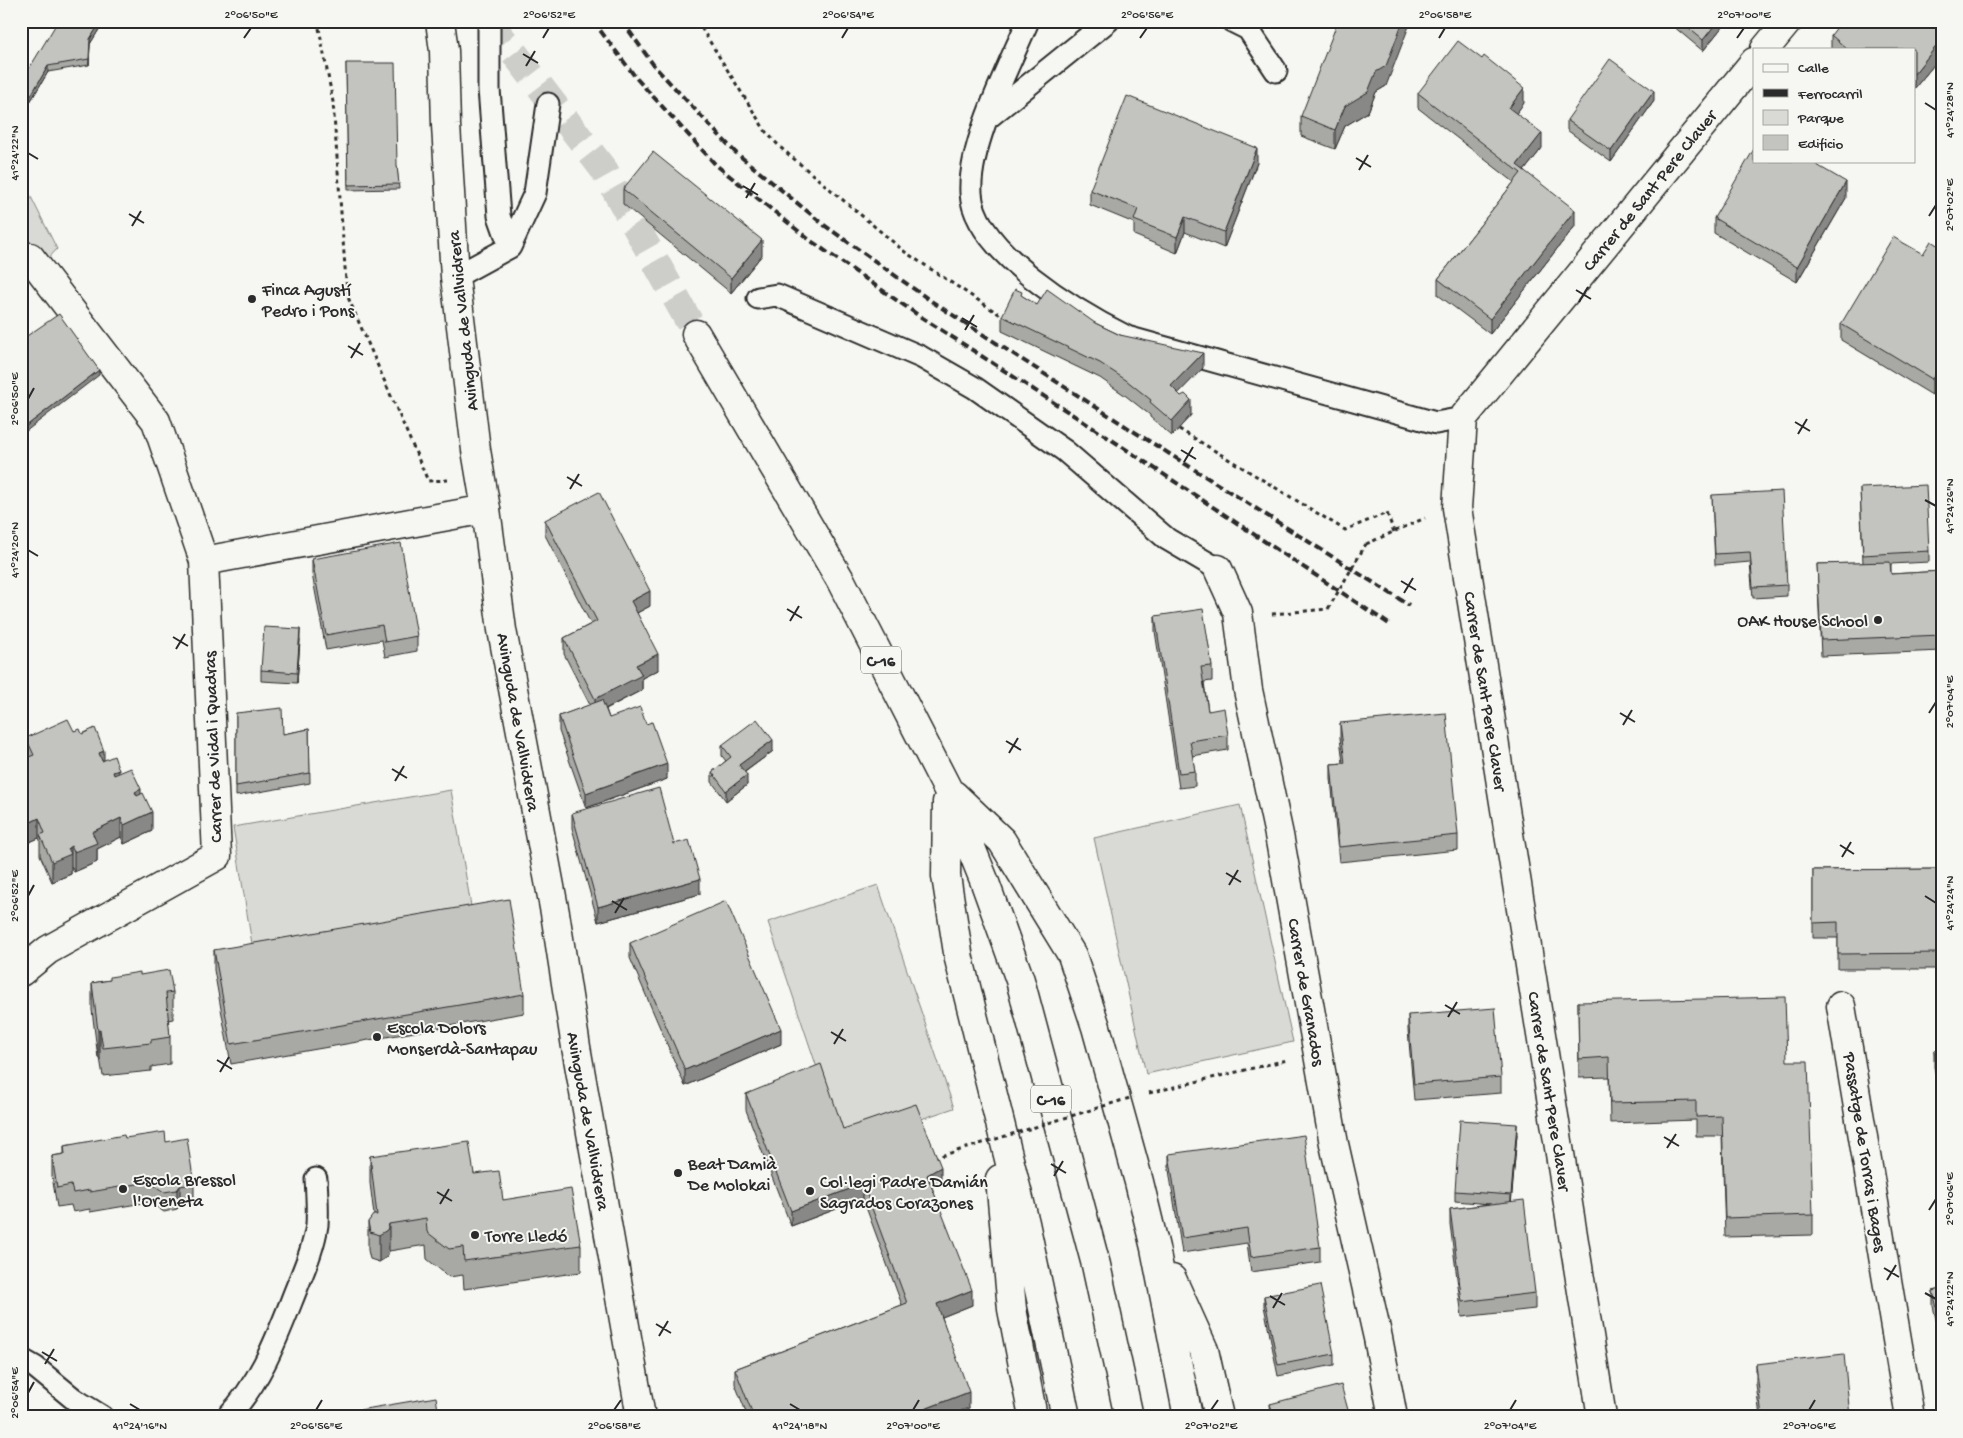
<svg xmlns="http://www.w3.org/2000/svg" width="1963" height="1438" font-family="'Gochi Hand',sans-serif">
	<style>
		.green { fill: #d9d9d5; stroke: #828280 }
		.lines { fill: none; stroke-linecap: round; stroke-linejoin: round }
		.trunk-tunnel { stroke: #cdcdca; stroke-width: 28; stroke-dasharray: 28 14; stroke-linecap: butt }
		.service-casing { stroke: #2b2b2b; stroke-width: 25 }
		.minor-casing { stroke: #2b2b2b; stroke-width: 31 }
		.secondary-casing { stroke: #2b2b2b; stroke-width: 31 }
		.trunk-casing { stroke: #2b2b2b; stroke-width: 31 }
		.path { stroke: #2b2b2b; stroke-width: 3; stroke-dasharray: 4 4; stroke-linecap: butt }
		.service { stroke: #f6f6f2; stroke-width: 21 }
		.minor { stroke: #f6f6f2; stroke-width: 28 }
		.secondary { stroke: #f6f6f2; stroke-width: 28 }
		.trunk { stroke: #f6f6f2; stroke-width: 28 }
		.rail { stroke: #2b2b2b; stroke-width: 4; stroke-dasharray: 8 4; stroke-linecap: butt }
		.path-bridge { stroke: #2b2b2b; stroke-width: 3; stroke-dasharray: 4 4; stroke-linecap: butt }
		.wall { fill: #a8a8a5; stroke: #2b2b2b }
		.shaded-wall { fill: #888886; stroke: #2b2b2b }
		.building { fill: #c3c3c0; stroke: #2b2b2b }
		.ticks { fill: none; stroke: #2b2b2b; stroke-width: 2 }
		.poi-dot { fill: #2b2b2b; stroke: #f6f6f2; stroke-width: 2 }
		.labels { text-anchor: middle; stroke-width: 4; stroke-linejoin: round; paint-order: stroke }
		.shield { fill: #f6f6f2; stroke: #686867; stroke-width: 1 }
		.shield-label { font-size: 16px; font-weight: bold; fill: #2b2b2b }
		.street-label { font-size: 18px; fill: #2b2b2b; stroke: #f6f6f2 }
		.poi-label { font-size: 18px; fill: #2b2b2b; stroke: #f6f6f2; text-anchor: start }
		.neatline { fill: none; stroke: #2b2b2b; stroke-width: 2 }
		.ticks-label { font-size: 12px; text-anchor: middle; fill: #2b2b2b }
	</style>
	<rect width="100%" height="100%" fill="#f6f6f2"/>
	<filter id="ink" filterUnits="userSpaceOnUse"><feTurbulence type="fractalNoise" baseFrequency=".02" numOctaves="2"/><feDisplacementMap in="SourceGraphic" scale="10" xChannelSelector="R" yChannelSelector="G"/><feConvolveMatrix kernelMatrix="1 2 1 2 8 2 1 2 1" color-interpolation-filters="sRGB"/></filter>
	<g filter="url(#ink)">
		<path class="green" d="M21 177 57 249 21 288Z
			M451 790 471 906 252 944 233 827Z
			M1240 805 1293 1042 1146 1074 1094 838Z
			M878 885 954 1108 843 1145 768 922Z"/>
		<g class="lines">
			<path class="trunk-tunnel" d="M487 21 512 50 604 170 696 334"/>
			<defs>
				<path id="service" d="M489 21V89L499 216 510 247
					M1028 21C1009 66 968 145 971 193 974 251 1079 313 1127 337L1436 423 1463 418
					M1232 21 1248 29 1276 71
					M989 117 1108 21
					M455 277 510 247 535 193 548 104
					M758 298 777 295 921 357 975 388 1065 451 1167 539 1218 569
					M21 1359 35 1367 74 1399 103 1417
					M227 1417C262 1382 279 1332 297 1287 305 1267 314 1246 317 1225 318 1209 317 1194 316 1179"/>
				<path id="minor" d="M1765 49 1788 21
					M204 561 486 509
					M1218 569 1238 613 1248 690 1279 835 1334 1144 1378 1338 1393 1417
					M21 972 48 950 217 856 204 561 156 421 30 257
					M1841 1006 1910 1417
					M1602 1417 1457 508 1463 418 1754 62"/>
				<path id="secondary" d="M440 21 444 51 446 125 455 277 476 450 486 509 502 630 555 913 576 1047 641 1417"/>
				<path id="trunk" d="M696 334 841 581 947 788 984 880 1020 980 1096 1265 1129 1417
					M954 795 1002 841 1072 955 1096 1027 1139 1182 1155 1248 1188 1417
					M947 802 946 876 959 959 1025 1223 1066 1417
					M1000 1179 1012 1309 1033 1417
					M1172 1279 1204 1350 1219 1417"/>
			</defs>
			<use href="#service" class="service-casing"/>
			<use href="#minor" class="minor-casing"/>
			<use href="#secondary" class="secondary-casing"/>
			<use href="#trunk" class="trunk-casing"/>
			<path class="path" d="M697 21 766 132 781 148 905 252 1005 318
				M319 28 333 102 347 295 428 481 448 480
				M1179 429 1345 530 1387 513 1394 532
				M1366 544 1425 518
				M1272 614 1328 609
				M1149 1093 1287 1060"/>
			<use href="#service" class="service"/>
			<use href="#minor" class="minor"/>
			<use href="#secondary" class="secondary"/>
			<use href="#trunk" class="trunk"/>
			<path class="rail" d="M593 21 637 79 716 165 811 241 918 315 1118 444 1389 624
				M622 21 655 67 735 152 824 225 931 301 1130 429 1409 605"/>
			<path class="path-bridge" d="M1328 609 1366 544
				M934 1158 1133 1097"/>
		</g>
		<path class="wall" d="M103 21V23L90 44 89 65 48 72 30 102 21 98V82Z
			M1667 21H1727L1703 51Z
			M1942 21V55L1914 89V49H1831V35Z
			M1482 59 1524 103 1516 113 1542 148 1524 171 1575 226 1490 334 1438 295V279L1514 182 1418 108V93Z
			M346 63 397 166 399 189 348 190Z
			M1386 86 1376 92 1368 112 1345 126 1335 149 1301 136V116Z
			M1654 101 1611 162 1567 130V120Z
			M1257 163 1224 248 1185 232 1177 253 1134 235V223L1090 205V190Z
			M623 189 762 255 731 293 623 204Z
			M1846 198 1797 282 1714 233V218Z
			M1942 248V379L1932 395 1841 340V324L1923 254Z
			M1022 296 1037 305 1095 323 1120 335 1203 368 1178 393 1191 415 1172 436 1150 417V415L1126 396 1100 378 1002 331V316Z
			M1860 488 1929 551V562L1891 564V574L1942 571V651L1821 656 1817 564 1863 563Z
			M1712 495 1787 585V596L1753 598 1750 562 1715 565Z
			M545 520 650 606 637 613 658 670 642 678V690L606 709 609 718 646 724 667 779 586 808 559 731V716L590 705 564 654V638L591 624 545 535Z
			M312 559 417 636V651L385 657 382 640 326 650 312 574Z
			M1155 616 1212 666V681L1204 682 1208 711 1228 735V750L1192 756 1195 771V786L1179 788 1155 631Z
			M300 640 297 683 261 681V670Z
			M236 713 283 734 309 729 310 783 236 796Z
			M1340 723 1458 835V850L1339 862 1331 779V764L1343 763 1340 738Z
			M74 731 82 734 104 760 119 773 141 794 152 831 124 844 121 837 97 849V862L74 872 71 866V874L52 882 40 855V840L39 838 27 843 21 829V760L26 758V738Z
			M722 745 773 751 745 772 747 785 726 801 712 782V772L726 761 722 756Z
			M572 813 674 844 700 894 598 922 572 828Z
			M1942 869V969H1838V938H1813V870Z
			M630 943 781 1044 685 1086 630 958Z
			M214 950 524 994V1013L231 1064 214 970Z
			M140 975 173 992V1019L168 1020 170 1037V1064L151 1067V1071L103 1076 100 1058H98L92 1010V983Z
			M1578 1002 1787 1061 1813 1215V1235L1725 1237 1722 1136H1696V1120L1610 1123 1609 1077 1579 1078Z
			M1408 1015 1501 1077V1093L1414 1100 1408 1030Z
			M1942 1050V1105L1934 1067V1051Z
			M746 1094 843 1129 941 1182 932 1187 972 1305 942 1317 969 1408 945 1417H748L735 1384V1369L902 1305 863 1199 791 1226 746 1110Z
			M21 1125 27 1161V1166L21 1167Z
			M1517 1134 1511 1202 1535 1293V1309L1462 1317 1450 1224V1209L1490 1204 1455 1201V1191Z
			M125 1138 166 1142 194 1184V1203L180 1206 177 1209 164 1212 149 1202 90 1212V1209L73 1212 71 1205 57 1207 52 1176V1156L64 1154V1146Z
			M1169 1154 1320 1247V1262L1251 1272 1247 1243 1182 1253 1169 1170Z
			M370 1156 474 1174 503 1200 581 1245V1272L464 1289 463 1275 449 1277 427 1259 426 1245 389 1251 387 1257 379 1262 370 1259 368 1250V1222L374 1215 370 1183Z
			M1942 1289V1346L1933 1306V1291Z
			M1264 1296 1334 1354V1365L1278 1376 1264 1306Z
			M1756 1364 1850 1417H1760L1756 1384Z
			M1270 1404 1350 1417H1271Z"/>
		<path class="shaded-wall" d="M101 21H103V23L90 44 89 65 90 39Z
			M1403 21H1411L1386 86 1376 92 1368 112 1345 126 1335 149V130L1345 106 1376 72Z
			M1718 21H1727L1703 51V40Z
			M1942 39V55L1914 89V74Z
			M48 66V72L30 102V97Z
			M1524 88V103L1509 123V108Z
			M1654 91V101L1611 162V151Z
			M1542 133V148L1521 175V173L1517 165Z
			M1257 148V163L1224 248V232Z
			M1846 182V198L1797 282V267Z
			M1575 210V226L1490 334V319Z
			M1185 217V232L1177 253V237Z
			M762 240V255L731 293V278Z
			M1203 353V368L1171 401V386Z
			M1942 364V379L1932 395V379Z
			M99 370V375L21 435V430Z
			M1191 400V415L1172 436V421Z
			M650 591V606L631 616V601Z
			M300 629V640L297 683V673Z
			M658 654V670L642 678V690L595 714V699L636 665Z
			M773 740V751L739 776V765Z
			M104 751V770L99 753Z
			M667 764V779L586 808V793Z
			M119 770V789L113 772Z
			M747 775V785L726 801V791Z
			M141 789V809L135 792Z
			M152 812V831L124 844V825Z
			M39 818V838L27 843V824Z
			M121 818V837L97 849V862L74 872V852L92 832Z
			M71 846V874L52 882V862L68 848Z
			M700 879V894L598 922V907Z
			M781 1029V1044L685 1086V1070Z
			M100 1030V1058H98V1031Z
			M1517 1124V1134L1511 1206V1195Z
			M941 1167V1182L927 1190V1175Z
			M863 1184V1199L791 1226V1211Z
			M180 1186V1206L177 1209V1190Z
			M389 1224V1251L387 1257 379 1262V1235Z
			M972 1290V1305L937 1319V1304Z
			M969 1392V1408L945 1417H904Z"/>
		<path class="building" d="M58 21H101L90 39 89 59 48 66 30 97 21 93V82Z
			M1338 21H1403L1386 66 1376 72 1368 92 1345 106 1335 130 1301 116Z
			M1680 21H1718L1703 40Z
			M1842 21H1942V39L1914 74V49H1847L1831 35Z
			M1458 41 1482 59 1484 56 1524 88 1509 108 1542 133 1517 165 1575 210 1490 319 1438 279 1521 173 1418 93Z
			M1610 59 1654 91 1611 151 1567 120Z
			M346 63H395L397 166 399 184 348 185Z
			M1127 96 1257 148 1224 232 1185 217 1177 237 1134 220 1138 209 1090 190Z
			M1754 149V161H1810L1846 182 1797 267 1714 218Z
			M653 152 762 240 731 278 623 189Z
			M1893 237 1923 254 1931 241 1942 248V364L1932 379 1841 324Z
			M1015 289 1022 292 1021 295 1037 305 1047 289 1095 323 1120 335 1203 353 1171 386 1181 396 1185 394 1191 400 1172 421 1150 402 1151 400 1126 380 1100 363 1002 316Z
			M59 314 99 370 21 430V340Z
			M1926 485 1929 551 1863 555 1860 488Z
			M1782 491 1787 585 1753 587 1750 552 1715 554 1712 495Z
			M599 492 650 591 631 601 658 654 636 665 642 675 595 699 564 638 597 621 545 520Z
			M401 543 417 636 385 642 382 625 326 635 312 559Z
			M1890 562 1891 574 1942 571V635L1821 640 1817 564Z
			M1203 609 1212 666 1201 667 1208 711 1224 708 1228 735 1190 741 1195 771 1179 773 1155 616Z
			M264 627 300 629 297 673 261 670Z
			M602 700 609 718 640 707 646 724 652 722 667 764 586 793 559 716Z
			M282 708 283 734 309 729 310 773 236 786V713Z
			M1446 713 1458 835 1339 847 1331 764 1345 763 1340 723Z
			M68 719 74 731 80 729 82 734 95 728 104 751 99 753 102 761 114 756 119 770 113 772 114 775 131 768 141 789 135 792 137 796 143 793 152 812 124 825 121 818 92 832 97 843 74 852 71 846 68 848 71 854 52 862 40 835 45 833 39 818 27 824 21 809V760L34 755 26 738Z
			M757 719 773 740 739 765 747 775 726 791 712 772 731 757 722 745Z
			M659 788 674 844 689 840 700 879 598 907 572 813Z
			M1942 869V953L1838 954V922L1813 923V870Z
			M509 899 524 994 231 1044 214 950Z
			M726 901 781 1029 685 1070 630 943Z
			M169 970 173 992 166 993 170 1037 151 1040V1043L103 1048 100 1030 98 1031 92 983 110 980V977L140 972V975Z
			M1785 997 1787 1061H1808L1813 1215 1725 1218 1722 1116 1696 1117V1101L1610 1103 1609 1057 1579 1059 1578 1002Z
			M1495 1008 1501 1077 1414 1084 1408 1015Z
			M1942 1050V1089L1934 1051Z
			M821 1064 843 1129 916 1104 941 1167 927 1175 972 1290 937 1304 969 1392 904 1417H754L735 1369 907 1303 863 1184 791 1211 746 1094Z
			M1460 1120 1517 1124 1511 1195 1455 1191Z
			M21 1125H23L27 1161 21 1162Z
			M165 1132 166 1142 187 1138 194 1184 180 1186 177 1190 164 1192 149 1182 90 1192V1190L73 1193 71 1185 57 1188 52 1156 65 1154 64 1146 124 1135 125 1138Z
			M1304 1135 1320 1247 1251 1257 1247 1228 1182 1238 1169 1154Z
			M469 1142 474 1174 499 1171 503 1200 571 1189 581 1245 464 1261 463 1247 449 1249 427 1232 426 1218 389 1224 387 1230 379 1235 370 1232 368 1222 373 1215H377L370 1156Z
			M1524 1200 1535 1293 1462 1302 1450 1209Z
			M1320 1285 1334 1354 1278 1365 1264 1296Z
			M1942 1289V1330L1933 1291Z
			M1844 1354 1850 1417H1762L1756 1364Z
			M1341 1385 1350 1417H1274L1270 1404Z
			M436 1397 439 1417H318Z"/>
	</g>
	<path class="ticks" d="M244 38 251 28M543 38 549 28M842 38 848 28M1140 38 1147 28M1439 38 1445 28M1737 38 1744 28M523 54 538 63M526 66 535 51M1925 103 1936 110M28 153 38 159M1356 158 1371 167M1359 170 1368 155M743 186 758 195M746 198 755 183M129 214 144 223M1929 216 1936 205M132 226 141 211M1576 290 1591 299M1579 302 1588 287M962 318 977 327M965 330 974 315M348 346 363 355M351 358 360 343M28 399 34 388M1795 422 1810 431M1798 434 1807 419M1181 450 1196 459M1184 462 1193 447M567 477 582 486M570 489 579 474M1925 500 1936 506M28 550 38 556M1401 581 1416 590M1404 593 1413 578M787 609 802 618M790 621 799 606M173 637 188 646M176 649 185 634M1620 713 1635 722M1929 713 1936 702M1623 725 1632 710M1006 741 1021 750M1009 753 1018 738M392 769 407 778M395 781 404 766M1840 845 1854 854M1842 857 1851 842M1226 873 1241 882M1229 885 1238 870M28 896 34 885M1925 896 1936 903M612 901 627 910M615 913 624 898M1445 1005 1460 1014M1448 1017 1457 1002M831 1032 846 1041M834 1044 843 1029M217 1060 232 1069M220 1072 229 1057M1664 1137 1679 1146M1667 1148 1676 1134M1051 1164 1066 1173M1054 1176 1063 1161M437 1192 452 1201M440 1204 449 1189M1929 1210 1936 1199M1884 1268 1899 1277M1887 1280 1896 1265M1925 1293 1936 1299M1270 1296 1285 1305M1273 1308 1282 1293M656 1324 671 1333M659 1336 668 1321M42 1352 57 1361M45 1364 54 1349M28 1393 34 1382M130 1404 140 1410M790 1404 800 1410M316 1410 322 1400M614 1410 621 1400M913 1410 919 1400M1211 1410 1218 1400M1510 1410 1516 1400M1809 1410 1815 1400"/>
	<g class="poi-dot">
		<circle cx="252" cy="299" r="5"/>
		<circle cx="1878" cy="620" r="5"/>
		<circle cx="377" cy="1037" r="5"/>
		<circle cx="678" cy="1173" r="5"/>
		<circle cx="123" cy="1189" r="5"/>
		<circle cx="810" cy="1191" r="5"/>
		<circle cx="475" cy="1235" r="5"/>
	</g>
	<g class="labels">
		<g class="shield">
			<rect x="861" y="646.5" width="40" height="27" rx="4"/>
			<rect x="1031" y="1085.5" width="40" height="27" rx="4"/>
		</g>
		<g class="shield-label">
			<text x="881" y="666">C-16</text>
			<text x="1051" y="1105">C-16</text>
		</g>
		<g class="street-label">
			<text transform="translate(1649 190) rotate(-51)" y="6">Carrer de Sant Pere Claver</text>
			<text transform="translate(462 321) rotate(-96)" y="6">Avinguda de Vallvidrera</text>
			<text transform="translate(1486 691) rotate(81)" y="6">Carrer de Sant Pere Claver</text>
			<text transform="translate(519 722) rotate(80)" y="6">Avinguda de Vallvidrera</text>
			<text transform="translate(212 747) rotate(-92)" y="6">Carrer de Vidal i Quadras</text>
			<text transform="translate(1307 992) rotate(80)" y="6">Carrer de Granados</text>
			<text transform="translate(1550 1091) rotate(81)" y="6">Carrer de Sant Pere Claver</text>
			<text transform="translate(589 1121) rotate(80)" y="6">Avinguda de Vallvidrera</text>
			<text transform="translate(1866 1152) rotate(81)" y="6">Passatge de Torras i Bages</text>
		</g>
		<g class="poi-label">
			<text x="262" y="295">Finca Agustí<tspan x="262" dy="21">Pedro i Pons</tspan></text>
			<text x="1868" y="626" text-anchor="end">OAK House School</text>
			<text x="387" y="1033">Escola Dolors<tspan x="387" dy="21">Monserdà-Santapau</tspan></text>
			<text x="688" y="1169">Beat Damià<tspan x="688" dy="21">De Molokai</tspan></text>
			<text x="133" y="1185">Escola Bressol<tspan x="133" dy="21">l'Oreneta</tspan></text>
			<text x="820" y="1187">Col·legi Padre Damián<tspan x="820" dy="21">Sagrados Corazones</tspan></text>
			<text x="485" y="1241">Torre Lledó</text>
		</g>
	</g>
	<rect width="1963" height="1438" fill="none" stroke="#f6f6f2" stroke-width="55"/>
	<rect x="1753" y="48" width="162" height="115" fill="#f6f6f2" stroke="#a5a5a2"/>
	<rect x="1763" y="64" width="25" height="8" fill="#f6f6f2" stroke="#a5a5a2"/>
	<text x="1798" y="72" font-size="15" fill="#2b2b2b">Calle</text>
	<rect x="1763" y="89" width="25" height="8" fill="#2b2b2b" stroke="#a5a5a2"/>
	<text x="1798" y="98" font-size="15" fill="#2b2b2b">Ferrocarril</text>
	<rect x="1763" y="110" width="25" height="15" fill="#d9d9d5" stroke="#a5a5a2"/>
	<text x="1798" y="122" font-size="15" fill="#2b2b2b">Parque</text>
	<rect x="1763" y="135" width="25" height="15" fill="#c3c3c0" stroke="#a5a5a2"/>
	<text x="1798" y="148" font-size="15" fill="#2b2b2b">Edificio</text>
	<rect x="28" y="28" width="1908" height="1382" class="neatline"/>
	<g class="ticks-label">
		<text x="251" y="18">2°06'50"E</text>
		<text x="549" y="18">2°06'52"E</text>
		<text x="848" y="18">2°06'54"E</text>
		<text x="1147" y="18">2°06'56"E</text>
		<text x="1445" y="18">2°06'58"E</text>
		<text x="1744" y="18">2°07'00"E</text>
		<text transform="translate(1949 110) rotate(-90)" y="4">41°24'28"N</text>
		<text transform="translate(14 153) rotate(-90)" y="4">41°24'22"N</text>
		<text transform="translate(1949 205) rotate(-90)" y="4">2°07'02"E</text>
		<text transform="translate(14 399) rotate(-90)" y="4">2°06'50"E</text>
		<text transform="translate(1949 506) rotate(-90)" y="4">41°24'26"N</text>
		<text transform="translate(14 550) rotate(-90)" y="4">41°24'20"N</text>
		<text transform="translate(1949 702) rotate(-90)" y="4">2°07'04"E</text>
		<text transform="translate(14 896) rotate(-90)" y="4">2°06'52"E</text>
		<text transform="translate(1949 903) rotate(-90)" y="4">41°24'24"N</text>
		<text transform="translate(1949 1199) rotate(-90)" y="4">2°07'06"E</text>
		<text transform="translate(1949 1299) rotate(-90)" y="4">41°24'22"N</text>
		<text transform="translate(14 1393) rotate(-90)" y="4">2°06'54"E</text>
		<text x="140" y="1429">41°24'16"N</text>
		<text x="316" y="1429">2°06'56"E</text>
		<text x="614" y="1429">2°06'58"E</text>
		<text x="800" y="1429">41°24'18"N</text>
		<text x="913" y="1429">2°07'00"E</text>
		<text x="1211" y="1429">2°07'02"E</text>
		<text x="1510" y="1429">2°07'04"E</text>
		<text x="1809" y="1429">2°07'06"E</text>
	</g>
</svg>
